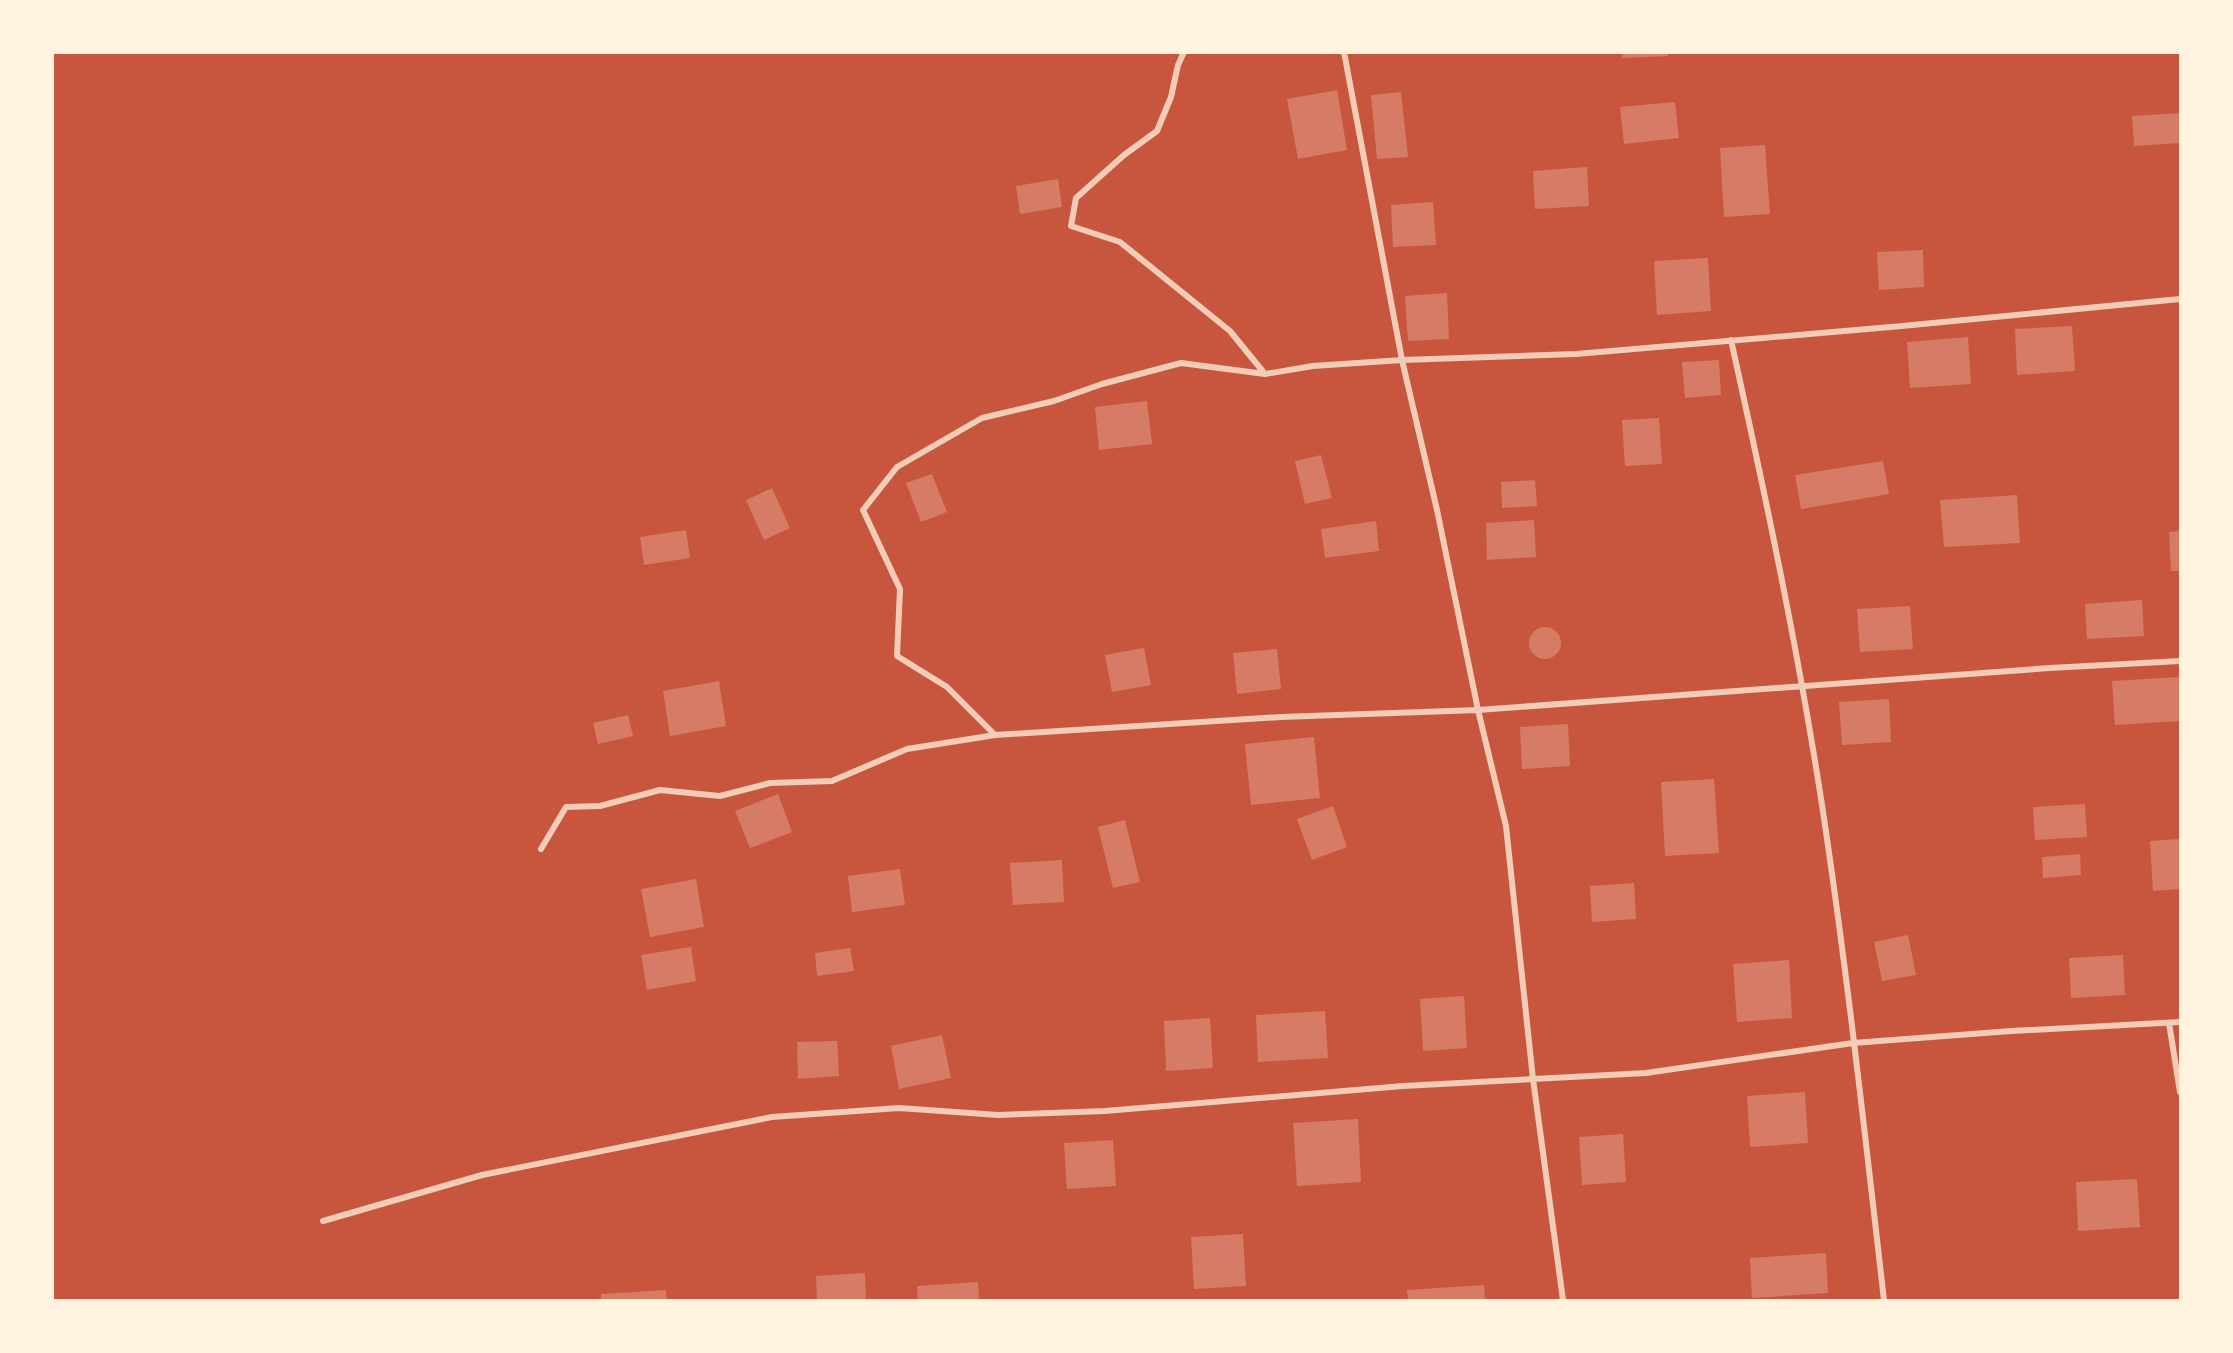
<svg xmlns="http://www.w3.org/2000/svg" width="2233" height="1353" font-family="'IBM Plex Sans',sans-serif">
	<style>
		.building { fill: #d67c66 }
		.lines { fill: none; stroke-linecap: round; stroke-linejoin: round }
		.minor { stroke: #f1ccb7; stroke-width: 6 }
	</style>
	<rect width="100%" height="100%" fill="#c8553d"/>
	<path class="building" d="M1622 52H1668V56L1622 58Z
		M1337 90 1347 150 1298 159 1287 99Z
		M1401 92 1408 157 1377 159 1371 95Z
		M1675 102 1679 138 1624 144 1620 107Z
		M2180 113V143L2134 146 2132 116Z
		M1765 145 1770 214 1724 217 1720 148Z
		M1587 167 1589 206 1535 209 1533 171Z
		M1058 179 1062 207 1020 214 1016 186Z
		M1433 202 1436 245 1393 247 1391 205Z
		M1923 250 1924 287 1879 290 1877 252Z
		M1708 258 1711 311 1657 315 1654 261Z
		M1447 293 1449 339 1408 341 1405 296Z
		M2072 326 2075 371 2017 375 2015 329Z
		M1968 337 1971 384 1910 388 1907 342Z
		M1719 360 1721 395 1685 398 1682 362Z
		M1147 401 1152 444 1099 450 1095 407Z
		M1659 418 1662 464 1625 466 1622 420Z
		M1321 455 1332 498 1305 504 1295 461Z
		M1883 461 1889 494 1801 509 1795 475Z
		M932 474 947 512 921 522 906 483Z
		M1535 480 1537 506 1502 508 1501 482Z
		M772 488 790 528 764 540 746 500Z
		M2017 495 2020 543 1944 547 1940 500Z
		M1534 520 1536 557 1487 560 1486 523Z
		M1376 521 1379 551 1325 558 1321 529Z
		M686 530 690 558 644 565 640 537Z
		M2180 531V571H2171L2169 532Z
		M2142 600 2144 636 2087 639 2085 604Z
		M1910 606 1913 649 1860 652 1857 609Z
		M1529 643a16 16 0 1 1 32 0a16 16 0 1 1-32 0Z
		M1144 648 1151 685 1112 692 1105 655Z
		M1277 649 1281 689 1237 694 1233 653Z
		M2180 677V721L2115 725 2112 681Z
		M719 681 726 726 670 736 663 691Z
		M1889 699 1891 742 1842 745 1839 702Z
		M628 715 633 736 598 744 593 723Z
		M1568 724 1570 766 1522 769 1520 727Z
		M1314 737 1320 798 1251 805 1245 744Z
		M1714 779 1719 853 1665 856 1661 782Z
		M778 794 792 832 750 848 735 811Z
		M2085 804 2087 837 2035 840 2033 807Z
		M1333 806 1347 847 1312 860 1297 819Z
		M1125 820 1140 882 1113 888 1098 827Z
		M2180 839V889L2153 891 2150 841Z
		M2080 854 2081 875 2043 878 2042 857Z
		M1062 860 1064 902 1013 905 1010 863Z
		M900 869 905 905 852 912 848 876Z
		M696 879 704 927 650 937 641 889Z
		M1634 883 1636 919 1592 922 1590 886Z
		M1908 935 1916 975 1882 981 1874 942Z
		M691 947 696 981 647 990 641 955Z
		M850 948 854 971 817 976 815 953Z
		M2123 955 2125 995 2071 998 2069 958Z
		M1789 960 1792 1018 1737 1022 1733 964Z
		M1464 996 1467 1048 1423 1051 1420 999Z
		M1325 1011 1328 1058 1258 1062 1256 1015Z
		M1210 1018 1213 1068 1166 1071 1164 1021Z
		M942 1035 951 1078 899 1089 891 1046Z
		M837 1041 839 1076 798 1079 797 1042Z
		M1805 1092 1808 1143 1750 1147 1747 1096Z
		M1358 1119 1361 1182 1297 1186 1293 1123Z
		M1623 1134 1626 1182 1582 1185 1579 1137Z
		M1113 1140 1116 1186 1067 1189 1064 1143Z
		M2137 1179 2140 1227 2078 1231 2076 1182Z
		M1243 1234 1246 1286 1194 1289 1191 1237Z
		M1826 1253 1828 1293 1752 1298 1750 1258Z
		M865 1273 866 1300H817L816 1276Z
		M978 1282 979 1300H918L917 1286Z
		M1484 1285 1485 1300H1408L1407 1290Z
		M666 1290 667 1300H601V1294Z"/>
	<g class="lines">
		<path class="minor" d="M1184 52 1178 65 1171 97 1157 131 1124 155 1076 198 1071 226 1120 242 1230 331 1265 374 1313 366 1402 360 1576 354 1902 326 2180 299
			M1344 52 1402 360 1437 510 1478 710 1506 826 1533 1079 1563 1300
			M1731 340C1765 494 1798 649 1822 805 1847 970 1865 1135 1884 1300
			M995 735 947 687 897 656 900 589 863 510 897 467 982 418 1054 401 1102 384 1181 363 1265 374
			M541 849 566 807 600 806 660 790 720 796 770 783 832 781 907 749 995 735 1281 717 1478 710 2050 668 2180 661
			M2169 1023 2180 1092
			M323 1221 482 1175 772 1117 899 1108 998 1115 1105 1111 1403 1086 1646 1073 1853 1043 2011 1031 2180 1022"/>
	</g>
	<rect width="2233" height="1353" fill="none" stroke="#fff3e0" stroke-width="108"/>
</svg>
